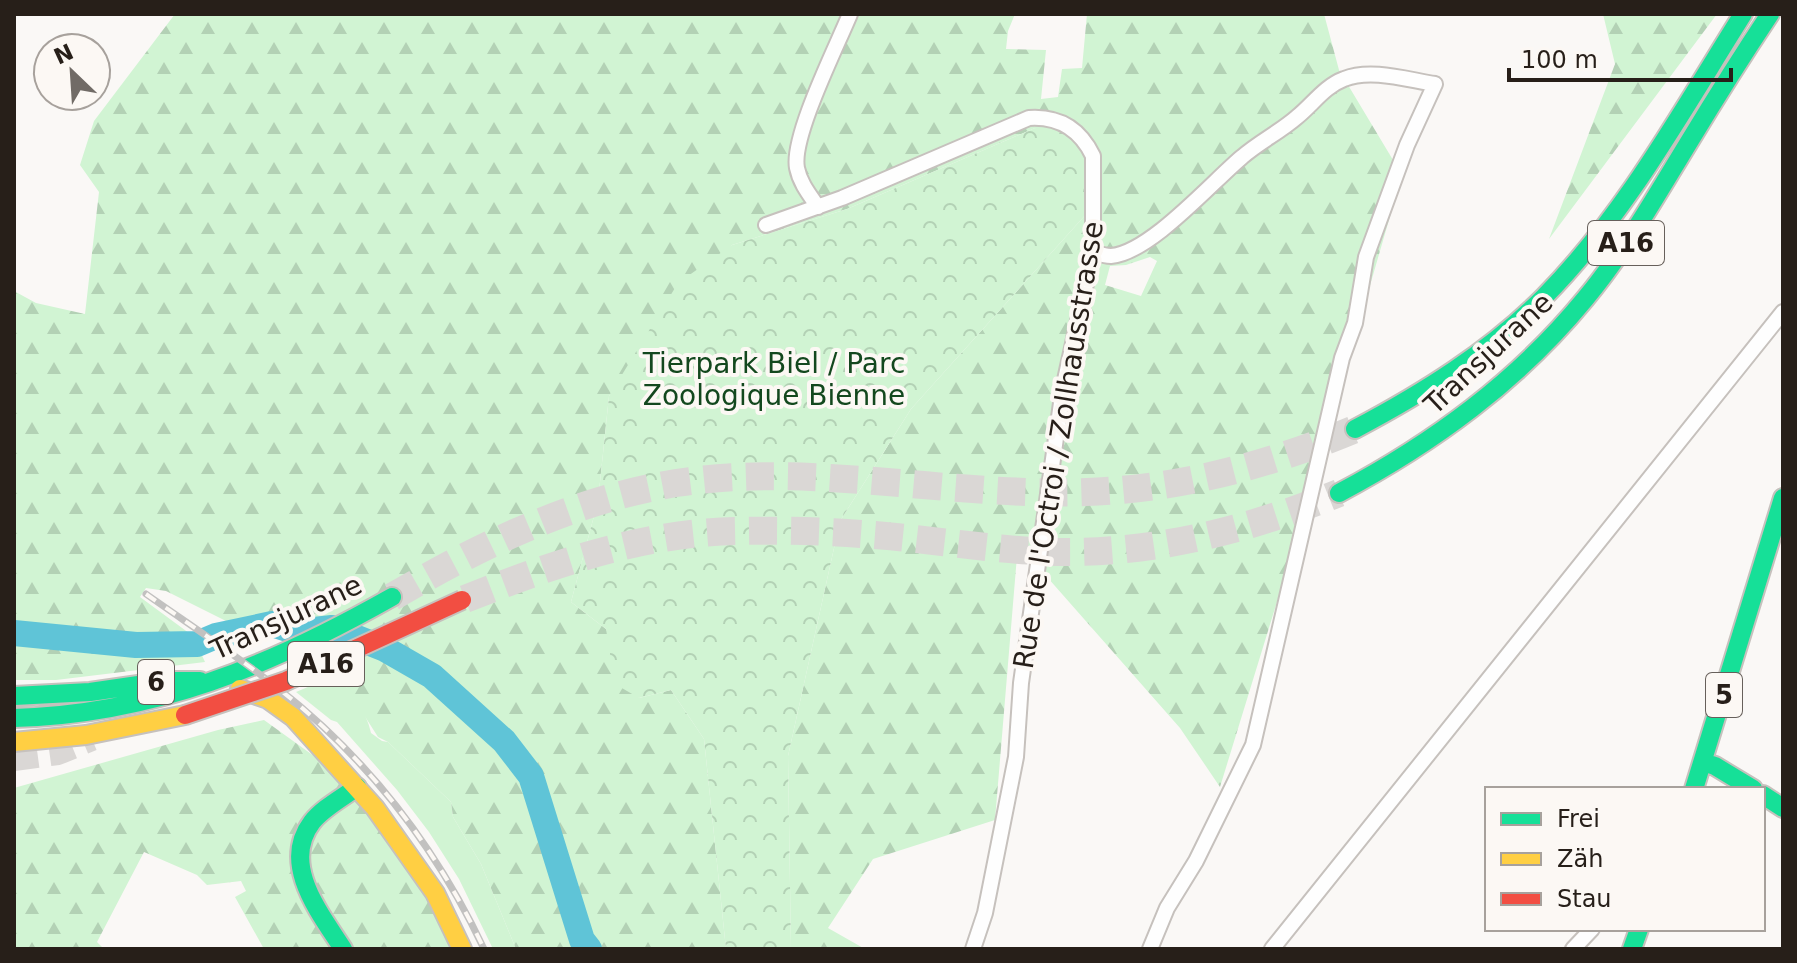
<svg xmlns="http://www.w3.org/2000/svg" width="1797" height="963" font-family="'DejaVu Sans',sans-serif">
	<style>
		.grass { fill: #d1f4d3 }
		.forest { fill: url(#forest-firs); fill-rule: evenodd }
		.park { fill: url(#park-crowns) }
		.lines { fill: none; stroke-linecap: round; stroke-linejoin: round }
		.river { stroke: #5fc4d7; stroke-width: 26 }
		.primary-tunnel { stroke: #dad7d5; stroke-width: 24; stroke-dasharray: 24 12; stroke-linecap: butt }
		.highway-tunnel { stroke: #dad7d5; stroke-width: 28; stroke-dasharray: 28 14; stroke-linecap: butt }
		.street-casing { stroke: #c6c1bd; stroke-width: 18 }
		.fast-casing { stroke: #c6c1bd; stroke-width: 22 }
		.slow-casing { stroke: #c6c1bd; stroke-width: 22 }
		.street { stroke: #fefefe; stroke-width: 14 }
		.fast { stroke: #16e098; stroke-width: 18 }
		.slow { stroke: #ffcf43; stroke-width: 18 }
		.rail-casing { stroke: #c2c1c0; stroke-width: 7 }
		.rail { stroke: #fcf8f4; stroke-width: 4; stroke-dasharray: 12; stroke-linecap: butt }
		.jam-bridge-casing { stroke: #c6c1bd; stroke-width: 22; stroke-linecap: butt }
		.jam-bridge { stroke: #f24e42; stroke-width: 18 }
		.labels { text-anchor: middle; stroke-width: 8; stroke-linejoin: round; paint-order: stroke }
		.shield { fill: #fcf8f4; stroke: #67605b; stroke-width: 2 }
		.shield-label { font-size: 26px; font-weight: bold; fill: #271f19 }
		.street-label { font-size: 28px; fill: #271f19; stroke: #fcf8f4 }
		.park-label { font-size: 28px; fill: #13481e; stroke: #fcf8f4 }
	</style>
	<defs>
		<pattern id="forest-firs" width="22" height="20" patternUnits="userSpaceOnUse" patternTransform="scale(2)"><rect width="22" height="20" fill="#d1f4d3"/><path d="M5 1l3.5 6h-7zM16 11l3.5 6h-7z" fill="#b3d1b5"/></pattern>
		<pattern id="park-crowns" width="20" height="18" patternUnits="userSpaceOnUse" patternTransform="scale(2)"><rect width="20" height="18" fill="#d1f4d3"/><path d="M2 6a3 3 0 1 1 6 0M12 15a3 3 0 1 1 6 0" fill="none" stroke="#b3d1b5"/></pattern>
	</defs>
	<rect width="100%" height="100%" fill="#faf8f6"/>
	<path class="grass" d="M334 676C352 689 367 713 371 733L382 741 388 742 451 802 453 817 481 864 516 949H493L459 879 429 832 397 790 337 722 331 720 296 692Z"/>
	<path class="forest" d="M175 14H1015L1008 31 1006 49 1046 50 1041 99 1058 97 1062 69 1082 68 1087 14H1324L1339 70 1402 175 1300 527 1220 787 1180 728 1018 544 995 820 873 859 828 928 865 949H791L788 756 840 521 911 409 1088 212 1035 128 847 209 732 245 609 396 598 501 571 602 606 629 639 698 671 690 704 739 726 949H516L481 864 453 817 451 802 388 742 378 737 343 682 291 642 228 622 166 591 146 588 140 597 193 636 205 662 56 680H14V291L36 303 85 314 99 192 80 165 94 121ZM1150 257 1157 261 1141 296 1105 285 1110 266 1126 265Z
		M1603 14H1717L1549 239 1615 64Z
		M264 720 357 787 462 949H264L235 897 246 891 241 881 207 885 197 875 144 852 97 942 104 949H14V788L218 730Z"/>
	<path class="park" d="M1035 128 1087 153 1088 212 911 409 840 521 788 756 791 949H726L704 739 671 690 639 698 615 684 606 629 571 602 598 501 609 396 678 283 732 245 847 209Z"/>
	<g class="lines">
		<path class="river" d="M14 633 136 645 197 644 216 636 272 624 296 632 332 628 385 649 432 676 504 741 531 776 582 940 589 949"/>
		<path class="primary-tunnel" d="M14 759 58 753 92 739"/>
		<path class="highway-tunnel" d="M392 597C481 545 573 500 676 483 813 462 949 497 1086 492 1180 489 1269 465 1355 429
			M465 599C551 565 640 533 735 531 781 530 828 531 874 535 939 540 1003 552 1068 552 1162 552 1253 528 1339 493"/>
		<defs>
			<path id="street" d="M818 207C809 194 800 183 797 168 791 137 837 46 850 14
				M766 225 842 198 1029 118C1059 116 1080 129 1093 156V252L1063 389 1021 683 1016 757 985 913 973 949
				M1093 252C1099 254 1106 256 1111 256 1150 253 1212 182 1242 157 1259 142 1280 132 1297 117 1313 104 1325 86 1344 79 1371 68 1408 80 1435 84L1407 145 1366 257 1355 323 1342 358 1253 745 1196 861 1167 908 1150 949
				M1272 949 1783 312
				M1573 949 1592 929"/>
			<path id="fast" d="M1355 429C1423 393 1489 352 1544 297 1625 215 1682 111 1743 14
				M1339 493C1433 443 1517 382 1585 299 1625 251 1656 196 1689 142 1715 99 1742 56 1770 14
				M14 696 90 692 166 681H200
				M14 718C155 714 270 666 392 597
				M1703 762 1715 766 1753 789
				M1694 789 1783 498
				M1763 795 1783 808
				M343 949C320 913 280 864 312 822 323 808 342 798 357 787
				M1632 949 1639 929"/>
			<path id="slow" d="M240 689 268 699 293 717 375 808 435 893 462 949
				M14 742 86 735 185 715"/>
		</defs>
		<use href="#street" class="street-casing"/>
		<use href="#fast" class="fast-casing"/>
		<use href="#slow" class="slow-casing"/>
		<use href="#street" class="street"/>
		<use href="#fast" class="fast"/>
		<use href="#slow" class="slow"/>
		<defs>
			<path id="rail" d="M146 594C190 625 236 655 279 689 368 759 436 847 484 949"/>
		</defs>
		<use href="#rail" class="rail-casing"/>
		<use href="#rail" class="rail"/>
		<defs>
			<path id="jam-bridge" d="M185 715 286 681 462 600"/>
		</defs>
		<use href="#jam-bridge" class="jam-bridge-casing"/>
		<use href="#jam-bridge" class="jam-bridge"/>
	</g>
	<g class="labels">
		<g class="shield">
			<rect x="1588" y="221" width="76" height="44" rx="6"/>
			<rect x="288" y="642" width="76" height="44" rx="6"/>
			<rect x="138" y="660" width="36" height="44" rx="6"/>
			<rect x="1706" y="673" width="36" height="44" rx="6"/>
		</g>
		<g class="shield-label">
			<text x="1626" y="252">A16</text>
			<text x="326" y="673">A16</text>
			<text x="156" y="691">6</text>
			<text x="1724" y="704">5</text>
		</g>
		<g class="street-label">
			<text transform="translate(1488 353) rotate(-43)" y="10">Transjurane</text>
			<text transform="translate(1058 445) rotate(-81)" y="10">Rue de l'Octroi / Zollhausstrasse</text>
			<text transform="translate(286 617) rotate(-25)" y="10">Transjurane</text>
		</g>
		<g class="park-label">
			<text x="774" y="373">Tierpark Biel / Parc<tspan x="774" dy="32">Zoologique Bienne</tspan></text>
		</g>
	</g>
	<rect width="1797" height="963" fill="none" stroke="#271f19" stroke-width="32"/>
	<rect x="1485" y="787" width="280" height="144" fill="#fcf8f4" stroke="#a7a19c" stroke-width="2"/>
	<rect x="1501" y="813" width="40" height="12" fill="#16e098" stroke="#a7a19c" stroke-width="2"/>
	<text x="1557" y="827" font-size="24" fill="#271f19">Frei</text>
	<rect x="1501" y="853" width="40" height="12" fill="#ffcf43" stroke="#a7a19c" stroke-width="2"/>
	<text x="1557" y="867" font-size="24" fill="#271f19">Zäh</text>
	<rect x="1501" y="893" width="40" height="12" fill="#f24e42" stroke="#a7a19c" stroke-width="2"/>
	<text x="1557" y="907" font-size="24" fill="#271f19">Stau</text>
	<g transform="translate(72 72) rotate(335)"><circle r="38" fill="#fcf8f4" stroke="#a7a19c" stroke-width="2"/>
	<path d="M0-6L14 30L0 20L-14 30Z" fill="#716b66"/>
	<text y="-12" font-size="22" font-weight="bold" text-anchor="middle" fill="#271f19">N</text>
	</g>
	<path d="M1509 68v12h222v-12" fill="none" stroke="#271f19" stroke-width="4"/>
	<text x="1521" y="68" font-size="24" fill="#271f19" stroke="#fcf8f4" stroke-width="6" paint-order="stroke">100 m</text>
</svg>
